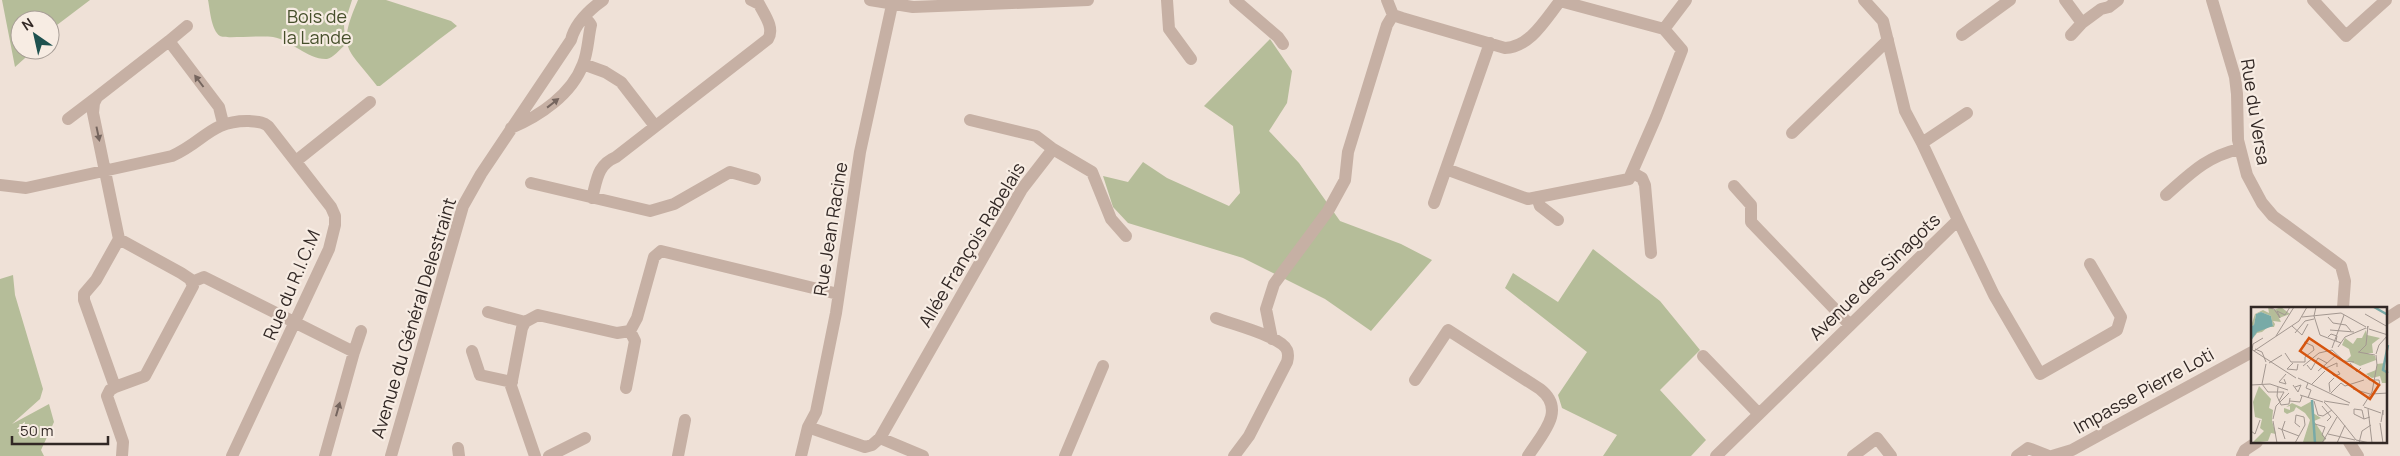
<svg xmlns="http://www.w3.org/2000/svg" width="2400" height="456" font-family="Manrope,sans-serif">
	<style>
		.green { fill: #b5bd99 }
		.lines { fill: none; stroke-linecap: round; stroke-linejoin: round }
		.minor { stroke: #c6b0a4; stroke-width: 12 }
		.oneway { fill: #75655e }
		.labels { text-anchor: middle; stroke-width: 4.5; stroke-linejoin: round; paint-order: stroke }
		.park-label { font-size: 18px; fill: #464f2b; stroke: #f7ece3 }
		.street-label { font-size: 18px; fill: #322825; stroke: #f7ece3 }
		.inset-river { fill: none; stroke: #78aaa7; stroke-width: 2.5 }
		.inset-road { fill: none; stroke: #a39790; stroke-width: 1 }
		.view { fill: #d6540e; fill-opacity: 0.15; stroke: #d6540e; stroke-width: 2.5 }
		.inset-edge { fill: none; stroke: #322825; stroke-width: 2.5 }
	</style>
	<rect width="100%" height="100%" fill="#efe1d7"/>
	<path class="green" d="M2 0H90L57 25 50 33V20H20V50H34L15 67Z
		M208 0H352L344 25 345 45C340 49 333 58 327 59 308 60 291 40 273 37 261 35 225 39 220 36 211 30 210 9 208 0Z
		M358 0H386L451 21 457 26C431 45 406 66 380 86H377C348 47 336 51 358 0Z
		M1270 39 1292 71 1287 103 1269 131 1299 163 1340 221 1401 244 1432 260 1371 331 1325 299 1243 258 1128 223 1113 207 1103 176 1128 182 1143 162 1167 178 1229 206 1240 193 1233 126 1204 106Z
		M1593 249 1660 301 1700 350 1660 390 1706 440 1691 456H1603L1617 435 1562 408 1558 395 1587 352 1505 288 1513 273 1558 302Z
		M13 275 15 295 43 389 40 399 12 424 49 404 54 422 41 450 44 456H0V279Z"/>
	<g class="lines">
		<path class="minor" d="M870 0 913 7 1088 0
			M1167 0 1169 29 1191 59
			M1235 0 1278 37 1283 44
			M1387 0 1393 15 1402 18 1505 48C1530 47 1545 20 1560 1L1664 29 1686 0
			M1864 0 1883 21 1905 111 1922 143
			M2065 0 2082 23 2101 9 2109 7 2118 0
			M2212 0 2235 77 2237 94 2238 140 2247 175 2262 203 2273 216 2341 266 2345 281 2343 308
			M2313 0 2346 36 2386 0
			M1962 35 2010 0
			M2071 35 2082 23
			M169 41 187 26
			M583 64 605 72 621 82 655 126
			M68 119 97 97
			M970 120 1036 136 1053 149
			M511 128C540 116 572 94 583 64 588 52 588 38 591 25L589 22
			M1792 133 1888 40
			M296 161 370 102
			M1446 169 1528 199 1629 179 1656 117 1682 50 1664 29
			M1633 173 1642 178 1645 185 1651 253
			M531 183 650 211 674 204 730 172 755 179
			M0 185 26 188 172 156C204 142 211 120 249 121 257 122 262 121 268 126L331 207 335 216V225L329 249 232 456
			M1734 186 1751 205V222L1850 325
			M2166 195C2191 173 2206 157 2239 149
			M1537 197 1540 206 1558 220
			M592 198C597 180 597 165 616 157L768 39C775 28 764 14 759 4L751 0
			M1434 203 1490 43
			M1958 220 1994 295 2040 374 2117 330 2121 317 2090 264
			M119 239 181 273 190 279 193 286 145 376 115 387 84 300V294L96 280Z
			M119 239 93 113 94 103 97 97 169 41 219 107 223 123
			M192 282 204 277 354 352 325 456
			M488 312 525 322
			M1216 318C1231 324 1281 336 1287 350 1289 355 1288 358 1287 362L1249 436 1234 456
			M2386 319 2400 310
			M1272 339 1266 309 1274 284 1328 211 1345 180 1348 152 1387 25 1393 15
			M472 351 480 375 512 382
			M354 352 361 331
			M1703 356 1759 414
			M1415 380 1448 330 1540 389C1567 410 1542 434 1528 456
			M115 387 110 390 107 396 123 442 122 456
			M626 388 635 341 630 331
			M808 427 865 447 872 445 880 438 923 456
			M880 438 1022 189 1053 149 1092 172 1111 219 1126 236
			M2349 442 2358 456
			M458 448 459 456
			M391 456 463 206 481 174 571 40C575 23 589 10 603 0
			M535 456 511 386 522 328 525 322 538 315 617 333 630 331 637 318 654 257 661 251 838 294
			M549 456 585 438
			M678 456 685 420
			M801 456 808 427 816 412 836 313 860 152 892 5
			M1065 456 1103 366
			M1716 456 1958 220 1922 143 1967 113
			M1853 456 1877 438 1891 456
			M2017 456 2028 448 2049 456
			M2052 456 2072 450 2103 433 2252 352
			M2242 456 2245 450 2257 442"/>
	</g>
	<defs><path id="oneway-solid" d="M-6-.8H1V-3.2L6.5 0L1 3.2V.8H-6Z" transform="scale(1.25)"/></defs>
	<g class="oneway">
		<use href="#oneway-solid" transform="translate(199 81) rotate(-127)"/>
		<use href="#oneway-solid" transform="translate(553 103) rotate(-38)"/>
		<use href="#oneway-solid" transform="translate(98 134) rotate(78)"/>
		<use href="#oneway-solid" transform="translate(338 409) rotate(-74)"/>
	</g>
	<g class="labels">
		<g class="park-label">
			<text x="317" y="23">Bois de<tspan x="317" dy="21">la Lande</tspan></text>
		</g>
		<g class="street-label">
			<text transform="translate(2255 112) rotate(81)" y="6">Rue du Versa</text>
			<text transform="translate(831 229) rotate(-81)" y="6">Rue Jean Racine</text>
			<text transform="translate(972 245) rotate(-59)" y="6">Allée François Rabelais</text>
			<text transform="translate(1875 277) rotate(-44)" y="6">Avenue des Sinagots</text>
			<text transform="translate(292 285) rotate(-67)" y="6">Rue du R.I.C.M</text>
			<text transform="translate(414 318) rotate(-73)" y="6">Avenue du Général Delestraint</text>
			<text transform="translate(2144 391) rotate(-29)" y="6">Impasse Pierre Loti</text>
		</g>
	</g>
	<g transform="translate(2251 307)">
		<rect width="136" height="136" fill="#efe1d7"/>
		<path d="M17 0H20L23 3 30 0 39 7 28 11 30 15 22 14 24 17 23 20H17L11 25 6 26 3 30 5 25 16 19H22L20 9 10 5 5 7 3 18 0 19 4 7 12 3 18 6ZM115 23 116 28 129 31 121 37 122 46H116L124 49 125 53 109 59 96 53 100 49 98 42 91 38 94 31 102 37 106 31H111ZM134 56 136 76H131L129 69 121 71 115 67 125 63 126 57ZM8 79 20 92 18 101 22 103 21 114 25 127 20 126 17 134 1 136 13 124 9 121 11 112 4 110 2 95ZM61 94 62 106 70 111 63 114 75 132 71 136 52 135 59 113 54 106 45 100 43 104 36 107 33 105V101L39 103V99L35 100 41 96 50 100Z" fill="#b5bd99"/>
		<path d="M10 5 20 9 22 19 6 25 0 34V19L3 18 5 7Z" fill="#78aaa7"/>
		<path class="inset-river" d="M123 0 137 8M137 38 132 63 137 66M61 93 64 136"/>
		<path class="inset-road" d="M15 0 23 2 29 11 26 4M65 0 63 9 69 28 90 36M26 4 34 8 39 0M114 7 137 20M51 10 90 6 115 20M77 10 82 16 95 18 100 24M41 19 51 28 57 17M118 22 137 28M79 23 103 25M44 26 54 14 63 12M25 29 43 0M77 30 80 27 86 29 85 34M53 35 62 39 63 43 54 50V55M87 40 94 30 115 21M81 41 93 8M0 42 45 71M4 42 11 45 15 55M1 43 2 37 12 31M81 43 93 54 103 55M3 44 48 14 56 0M107 45 124 48M108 45 115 38 117 19 116 22M34 46 40 55H54M125 47 128 38 137 28M18 56 31 48M42 56 36 62 46 63 47 57M99 56 106 65 110 61M15 57 11 77 17 85H33L28 94M56 58 60 63 67 51 76 56M52 59 68 46 81 43M73 59 83 69 89 67 87 64M75 61 86 56V60M67 64 84 49M117 69 118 73H128L129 79M47 71 99 96M33 72 35 77 28 75 35 67M61 77 74 64M0 78 19 77 37 83M42 78 47 85 50 78 44 80M27 80 26 89 30 98 38 97 39 91M102 82 119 87M79 85 78 76 83 71M80 86 90 76 94 79 113 73M120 87 137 86M49 88 72 95M57 91 60 83 55 81 57 76M39 94 49 95 51 89M63 94 67 108 72 109 81 103M73 94 98 98M73 95 86 109M71 99 80 110 76 114M112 99 121 85 126 58 125 48M113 100 130 106M117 102 121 136M86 109 105 133 119 136M22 112 25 99 38 86M113 112 103 107V102L111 103 113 112 119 110M22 114 26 136M130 115 132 103V108M129 116 132 136M64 117 74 120 71 128 75 132M49 120 44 116 45 108 53 110 54 118M27 121 48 129M0 124 4 127 9 113M77 127 104 133M34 132 31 123 34 114M44 136 54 118M71 136 86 110M86 136 94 118M108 136 111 124 120 118"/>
		<path class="view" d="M58 31 128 78 119 92 49 44Z"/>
		<rect width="136" height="136" class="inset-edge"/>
	</g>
	<g transform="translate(35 35) rotate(326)"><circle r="24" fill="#f7ece3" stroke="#a89e97"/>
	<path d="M0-4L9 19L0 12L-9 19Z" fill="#1e514f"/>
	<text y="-8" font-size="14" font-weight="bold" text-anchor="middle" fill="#322825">N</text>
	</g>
	<path d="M12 436v8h96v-8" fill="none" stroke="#322825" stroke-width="2.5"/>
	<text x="20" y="436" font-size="15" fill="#322825" stroke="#f7ece3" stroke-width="4" paint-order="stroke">50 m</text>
</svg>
